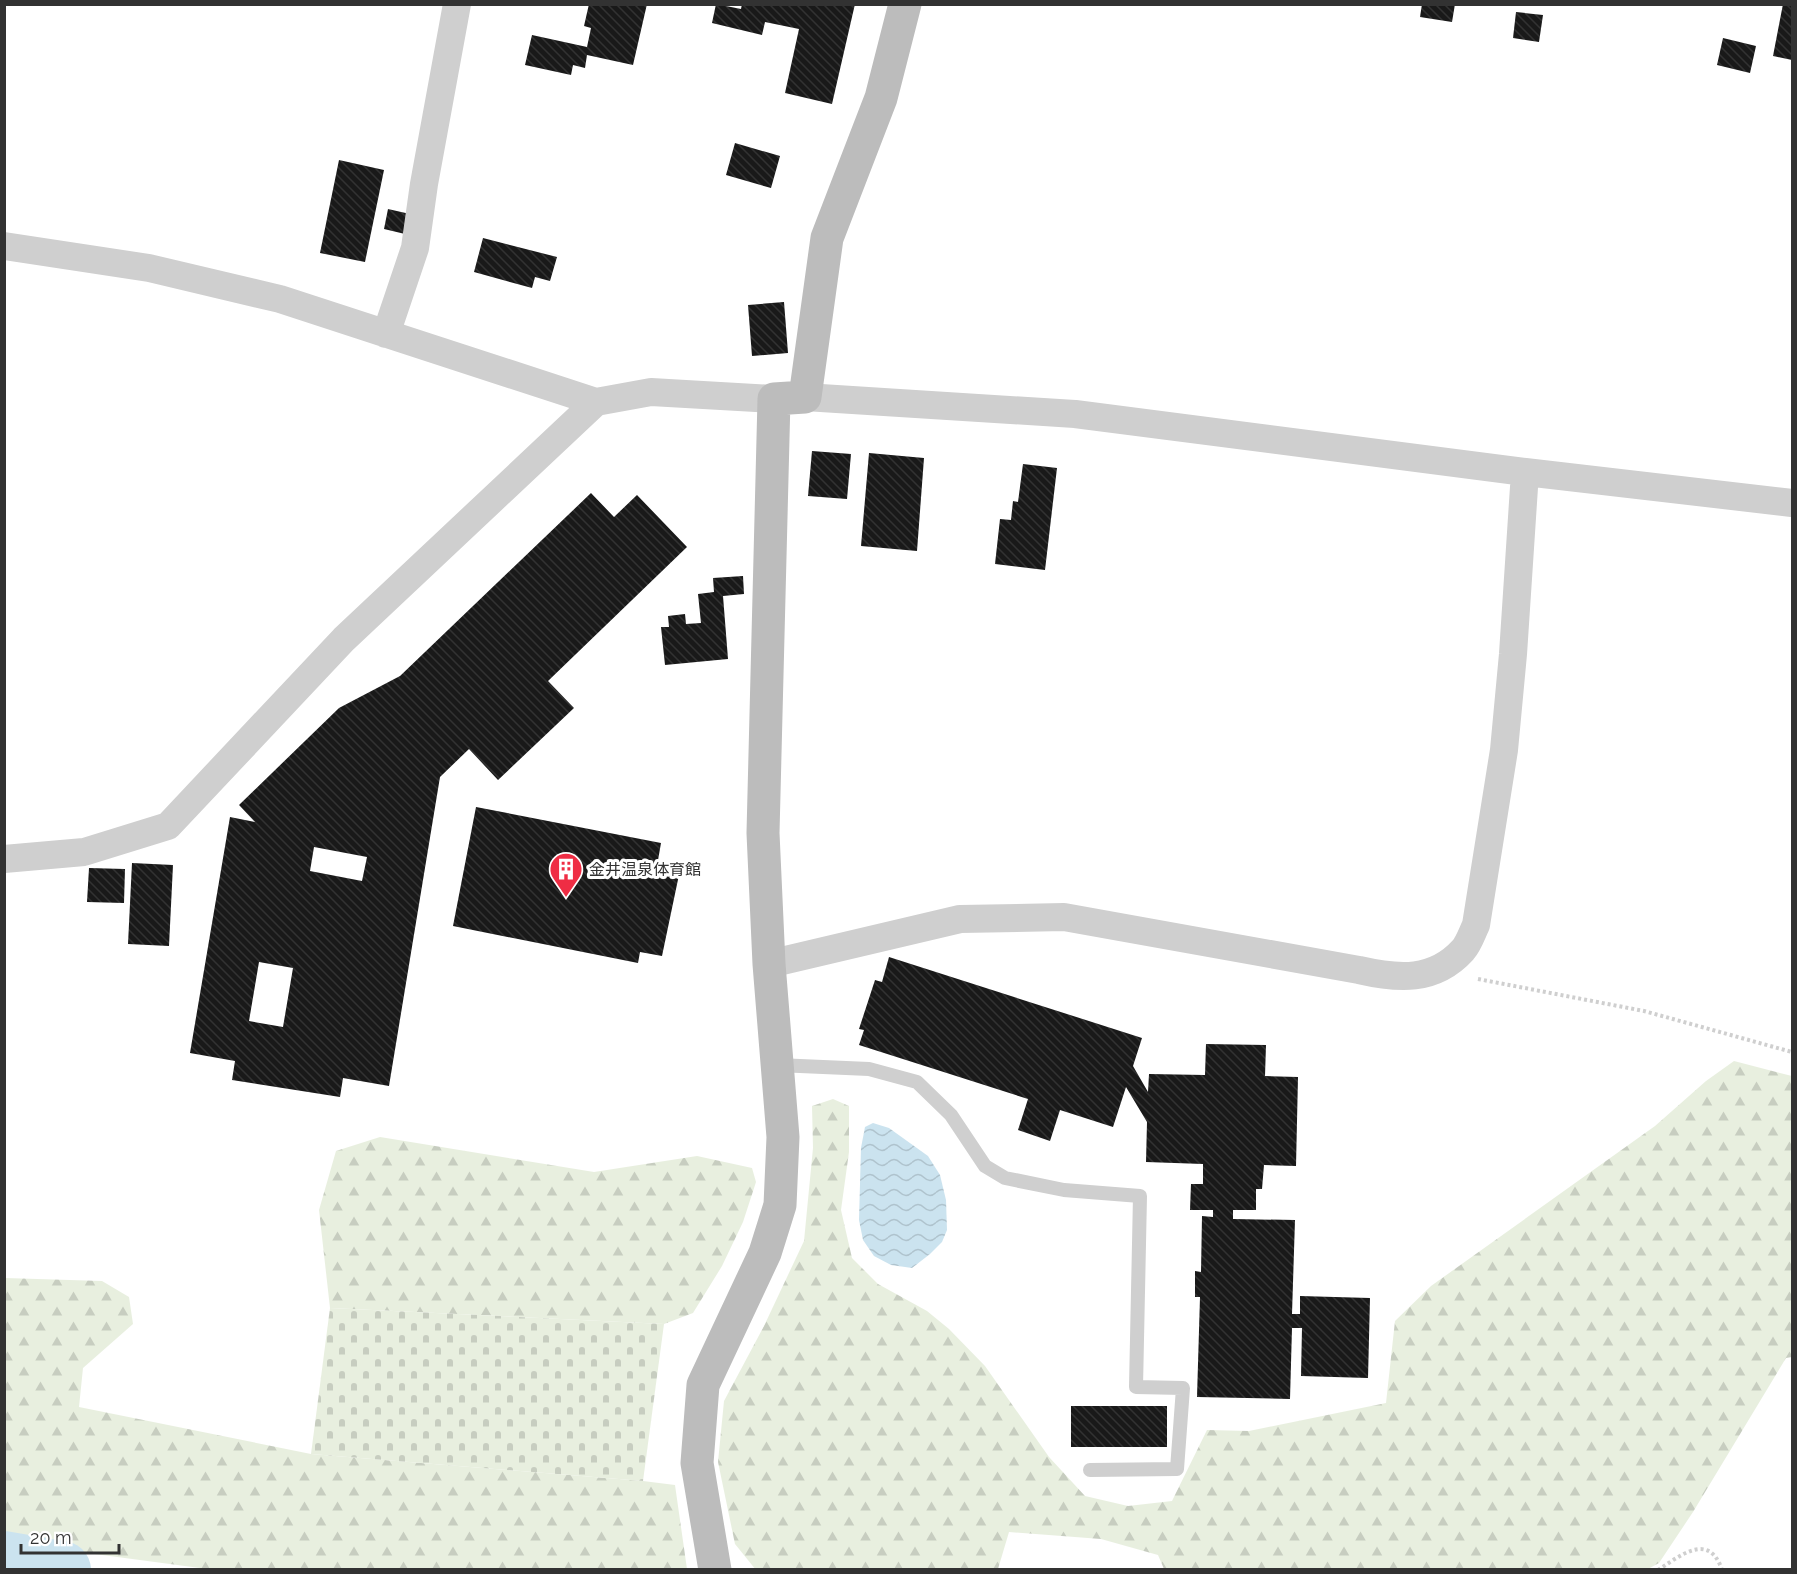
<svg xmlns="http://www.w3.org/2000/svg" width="1797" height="1574" font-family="Raleway,'Noto Sans JP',sans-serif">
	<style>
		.forest { fill: url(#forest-firs) }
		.cemetery { fill: url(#cemetery-stones) }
		.water { fill: url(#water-waves) }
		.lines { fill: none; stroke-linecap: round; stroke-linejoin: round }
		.river { stroke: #cbe3ef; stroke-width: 58 }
		.building { fill: url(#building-back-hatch); fill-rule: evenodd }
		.path { stroke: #cfcfcf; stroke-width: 4; stroke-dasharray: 3 3; stroke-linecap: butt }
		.lane { stroke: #cfcfcf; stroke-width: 14 }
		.street { stroke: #cfcfcf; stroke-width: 28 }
		.secondary { stroke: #bcbcbc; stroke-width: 33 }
		.labels { text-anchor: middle; stroke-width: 6; stroke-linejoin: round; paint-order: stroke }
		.poi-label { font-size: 16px; fill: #323232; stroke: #fff; text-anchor: start }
	</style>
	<defs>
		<pattern id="forest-firs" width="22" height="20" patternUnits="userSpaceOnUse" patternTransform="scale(1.5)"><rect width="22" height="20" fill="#e8efdf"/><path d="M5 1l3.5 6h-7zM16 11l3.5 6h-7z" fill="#c7cdc0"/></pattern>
		<pattern id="cemetery-stones" width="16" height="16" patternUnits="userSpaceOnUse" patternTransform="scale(1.5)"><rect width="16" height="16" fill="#e8efdf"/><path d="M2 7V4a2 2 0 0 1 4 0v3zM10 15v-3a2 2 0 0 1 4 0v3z" fill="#c7cdc0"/></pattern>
		<pattern id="water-waves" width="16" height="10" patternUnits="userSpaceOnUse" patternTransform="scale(1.5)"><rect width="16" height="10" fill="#cbe3ef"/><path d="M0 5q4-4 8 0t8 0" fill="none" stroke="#afc3cd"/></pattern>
		<pattern id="building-back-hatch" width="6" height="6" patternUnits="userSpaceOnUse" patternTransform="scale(1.5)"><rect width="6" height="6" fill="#191919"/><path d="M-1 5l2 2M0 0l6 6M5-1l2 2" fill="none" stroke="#323232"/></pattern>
	</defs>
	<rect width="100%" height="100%" fill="#fff"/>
	<path class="forest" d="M1734 1061 1792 1076V1357L1786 1358 1693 1512 1659 1563 1648 1569H1164L1158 1555 1101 1539 1009 1532 998 1569 756 1570 735 1544 718 1462 724 1401 764 1326 804 1241 813 1148 812 1106 833 1099 849 1106V1152L841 1210 852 1258 878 1284 927 1311 949 1329 985 1366 1049 1457 1085 1496 1128 1506 1172 1501 1207 1430 1249 1431 1386 1403 1395 1321 1431 1286 1655 1126 1706 1081Z
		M380 1137 594 1172 697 1156 752 1168 756 1182 743 1222 722 1266 693 1313 664 1324 330 1308 319 1210 336 1151Z
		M5 1278 102 1281 129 1297 133 1324 83 1368 79 1407 311 1454 643 1481 675 1485 687 1569 215 1570 72 1551 5 1538Z"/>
	<path class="cemetery" d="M330 1308 664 1324 643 1481 311 1454Z"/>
	<path class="water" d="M873 1123 889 1128 928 1156 940 1175 946 1200 947 1230 942 1242 930 1254 912 1268 891 1265 874 1256 863 1240 859 1220 861 1148 865 1127Z"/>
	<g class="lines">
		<path class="river" d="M4 1560 62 1570"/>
	</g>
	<path class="building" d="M589 4H647L633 65 587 55 585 68 573 65 571 75 525 65 532 35 587 47 591 28 584 26Z
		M716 4 741 9 742 4H855L832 104 785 93 799 29 765 22 762 35 712 23Z
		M1422 4H1455L1452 22 1420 17Z
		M1783 4H1792V60L1773 56Z
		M1516 12 1543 15 1539 42 1513 38Z
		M1723 38 1756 46 1750 73 1717 65Z
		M735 143 780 156 771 188 726 175Z
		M339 160 384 170 365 262 320 253Z
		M388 209 410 214 405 234 384 229Z
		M483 238 557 257 550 281 535 277 532 288 474 272Z
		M784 302 788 353 752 356 748 305Z
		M812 451 851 454 847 499 808 496Z
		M869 453 924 458 917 551 861 546Z
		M1023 464 1057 468 1045 570 995 564 1000 519 1011 520 1013 501 1018 502Z
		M591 493 614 517 637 495 687 547 548 681 574 708 498 780 469 749 440 777 389 1086 343 1078 340 1097 232 1080 235 1061 190 1053 230 817 255 822 239 805 339 708 400 676ZM314 847 367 857 362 881 310 871ZM259 962 293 968 283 1027 249 1021Z
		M743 576 744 594 723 596 728 659 665 665 661 627H669L668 616 685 614 686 624 701 623 698 594 714 592 713 578Z
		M476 807 661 843 657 866 680 870 662 956 640 952 638 963 453 926Z
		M132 863 173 865 169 946 128 944Z
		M89 868 125 869 124 903 87 902Z
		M889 957 1142 1038 1133 1066 1148 1092 1149 1074 1205 1075 1206 1044 1266 1045 1265 1076 1298 1077 1296 1166 1264 1165 1262 1189H1256V1210H1233V1219L1295 1220 1292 1314H1300V1296L1370 1298 1368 1378 1301 1376 1302 1328H1292L1290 1399 1197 1397 1200 1297H1195V1271L1201 1272 1202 1216 1213 1217V1210H1190L1191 1184H1203V1164L1146 1162 1147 1122 1126 1087 1113 1127 1060 1110 1050 1141 1018 1130 1028 1099 859 1045 864 1030 859 1029 875 980 882 982Z
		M1071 1406H1167V1447H1071Z"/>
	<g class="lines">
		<path class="path" d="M1478 979 1644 1011 1792 1052
			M1658 1570C1680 1556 1709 1531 1722 1570"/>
		<path class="lane" d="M777 1065 869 1069 917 1082 951 1115 985 1166 1005 1178 1064 1190 1140 1196 1136 1387 1183 1388 1177 1469 1090 1470"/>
		<path class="street" d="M4 246 149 268 280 299 596 402 651 392 774 399
			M386 334 415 248 424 184 457 4
			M805 397 1075 414 1525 472 1792 503
			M4 859 84 852 168 826 344 639 596 402
			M769 964 960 919 1064 917 1359 970C1398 979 1434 982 1463 950 1469 943 1472 933 1476 925L1504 750 1513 654 1525 472"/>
		<path class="secondary" d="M715 1570 697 1463 703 1385 765 1253 780 1205 783 1137 769 964 763 833 774 399 805 397 827 238 881 98 905 4"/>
	</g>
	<defs>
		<symbol id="building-pin" viewBox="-11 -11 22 30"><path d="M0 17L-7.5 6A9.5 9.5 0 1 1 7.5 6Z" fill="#ef2d44" stroke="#fff"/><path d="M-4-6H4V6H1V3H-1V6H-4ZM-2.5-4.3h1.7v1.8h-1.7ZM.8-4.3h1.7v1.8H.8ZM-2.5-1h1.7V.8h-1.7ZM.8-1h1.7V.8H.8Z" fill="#fff"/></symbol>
	</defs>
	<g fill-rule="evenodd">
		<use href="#building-pin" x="547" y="850" width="38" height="52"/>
	</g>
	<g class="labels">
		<g class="poi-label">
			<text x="589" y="875">金井温泉体育館</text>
		</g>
	</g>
	<rect width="1797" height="1574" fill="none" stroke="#323232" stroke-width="12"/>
	<path d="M21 1544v9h98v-9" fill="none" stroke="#323232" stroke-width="3"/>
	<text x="30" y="1544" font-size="18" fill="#323232" stroke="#ffffff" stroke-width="4.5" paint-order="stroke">20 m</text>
</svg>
